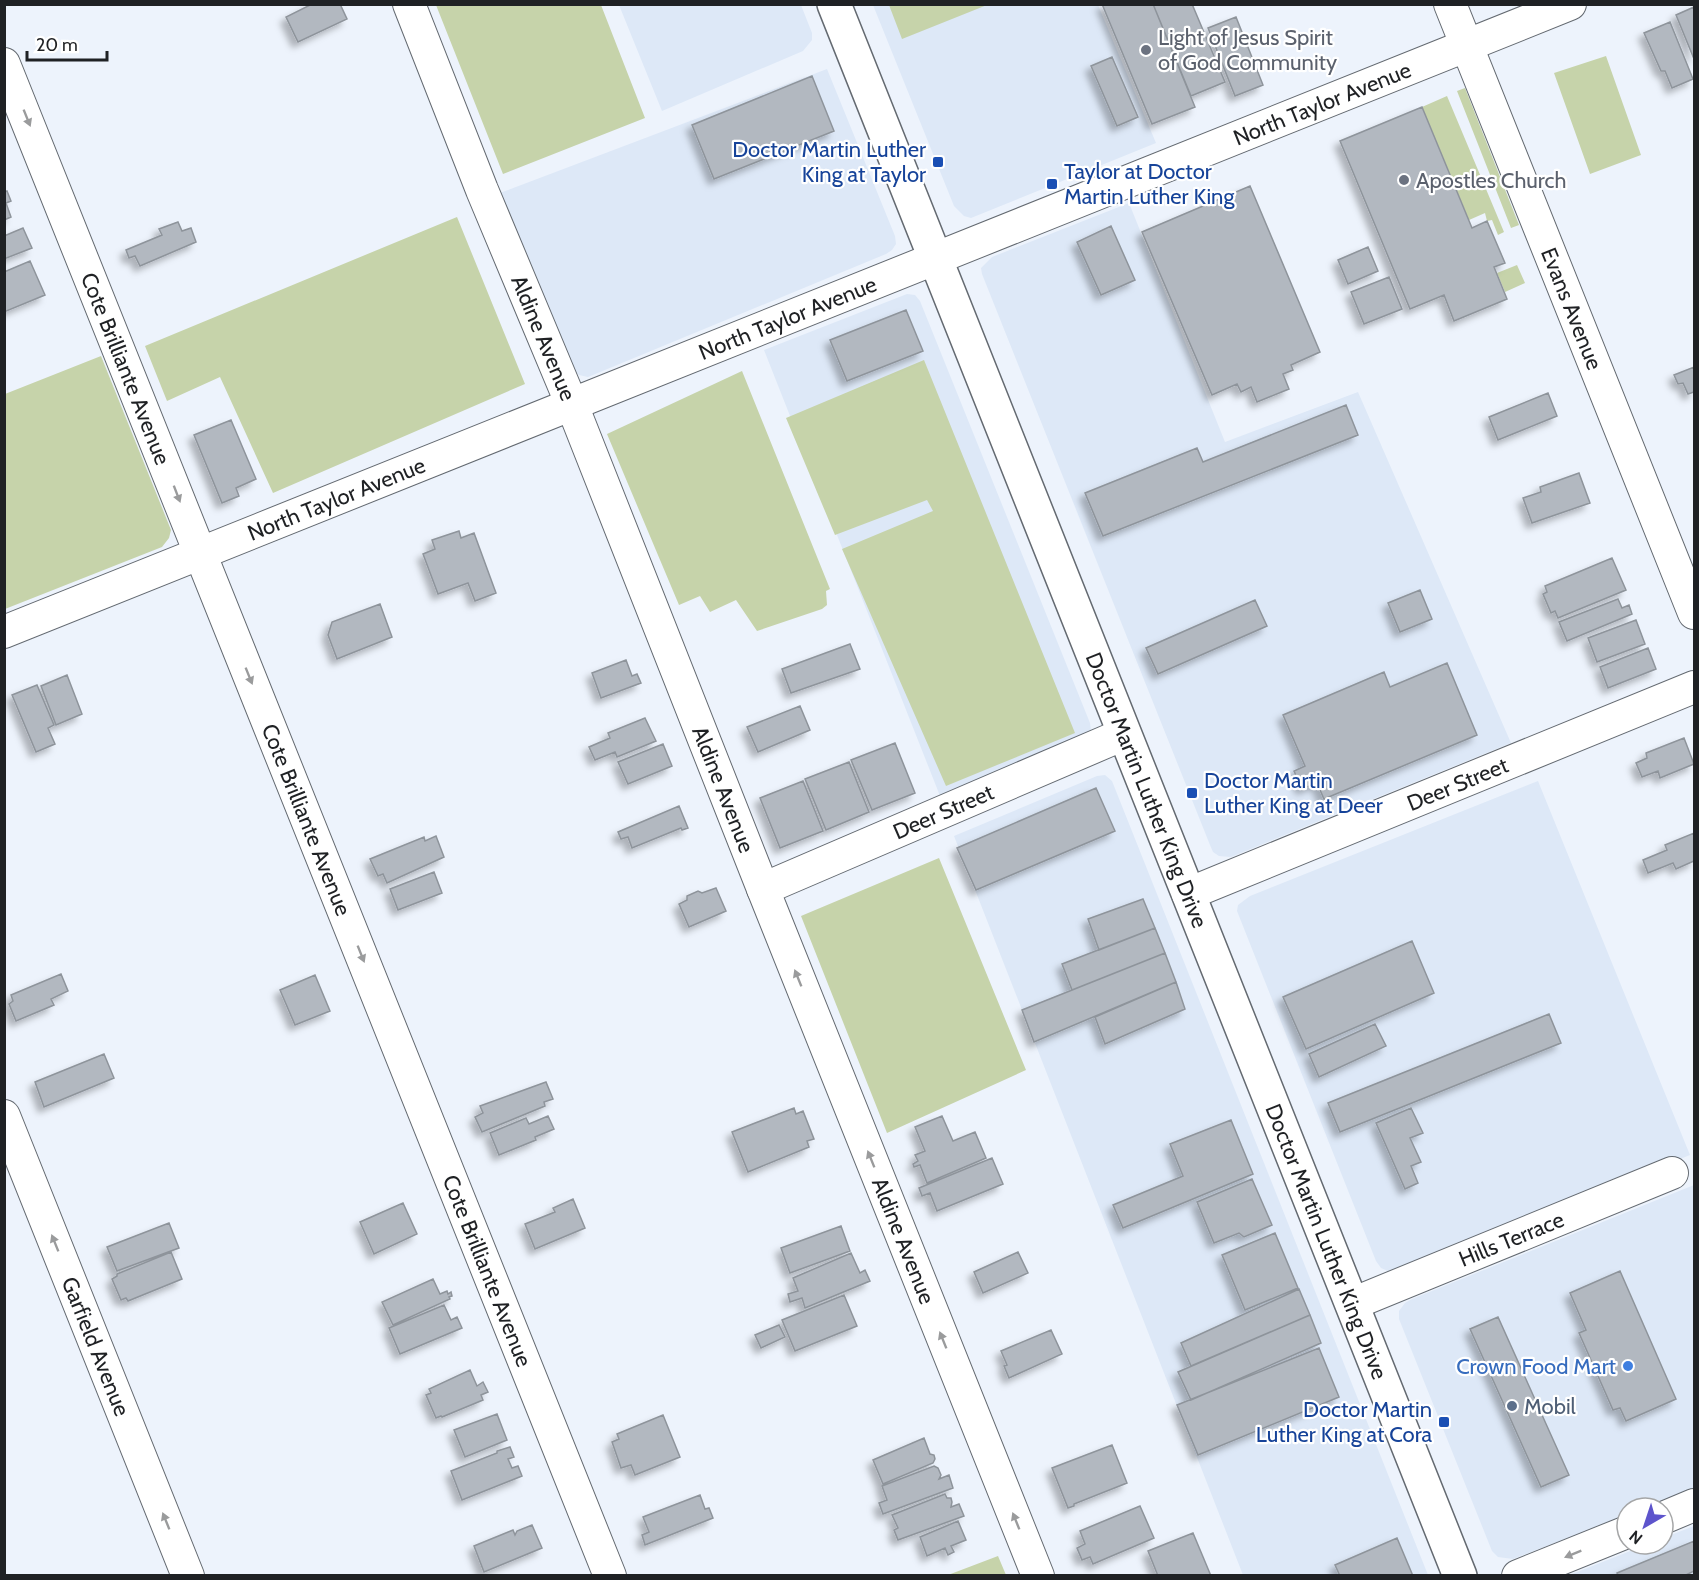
<svg xmlns="http://www.w3.org/2000/svg" width="1699" height="1580" font-family="Cabin,sans-serif">
	<style>
		.built { fill: #dde8f7 }
		.green { fill: #c6d3aa }
		.building { fill: #b2b8c0; stroke: #8e949b; stroke-width: 1.5; filter: url(#shadow) }
		.lines { fill: none; stroke-linecap: round; stroke-linejoin: round }
		.minor-casing { stroke: #646a71; stroke-width: 34 }
		.major-casing { stroke: #646a71; stroke-width: 36 }
		.minor { stroke: #fff; stroke-width: 32 }
		.major { stroke: #fff; stroke-width: 33 }
		.oneway { fill: #9a9b9c }
		.worship-dot { fill: #6b7280; stroke: #fff; stroke-width: 2 }
		.transit-dot { fill: #1a4fb4; stroke: #fff; stroke-width: 2 }
		.shop-dot { fill: #3f7fe0; stroke: #fff; stroke-width: 2 }
		.service-dot { fill: #5c6f8a; stroke: #fff; stroke-width: 2 }
		.labels { text-anchor: middle; stroke-width: 4.5; stroke-linejoin: round; paint-order: stroke }
		.worship-label { font-size: 22px; fill: #5b616d; stroke: #fff; text-anchor: start }
		.street-label { font-size: 22px; fill: #1f2124; stroke: #fff }
		.transit-label { font-size: 22px; fill: #164399; stroke: #fff; text-anchor: end }
		.shop-label { font-size: 22px; fill: #366cbe; stroke: #fff; text-anchor: end }
		.service-label { font-size: 22px; fill: #4e5e75; stroke: #fff; text-anchor: start }
	</style>
	<defs>
		<filter id="shadow"><feDropShadow dx="-5.5" dy="5.5" stdDeviation="3" flood-color="#0004"/></filter>
	</defs>
	<rect width="100%" height="100%" fill="#edf3fc"/>
	<path class="built" d="M619 5H801L812 33V40L803 51 662 111Z
		M873 5H1098L1156 143 971 218 964 216 954 206Z
		M827 69 895 236 896 244 892 250 886 254 588 377 579 375 573 370 500 193Z
		M1129 203 1225 442 1358 392 1511 743 1231 857 1219 856 1213 852 1210 845 982 274 981 268 992 257Z
		M907 294 915 295 920 301 1090 723 1091 731 942 801 764 350Z
		M1105 775 1112 781 1428 1575H1243L954 836 1097 776Z
		M1538 781 1690 1155 1398 1272 1388 1271 1381 1268 1376 1261 1237 911 1238 905 1250 896Z
		M1694 1185V1489L1644 1508H1627V1515L1513 1559 1498 1557 1492 1551 1399 1319V1311L1405 1303 1412 1299Z
		M1694 1526V1575L1567 1576 1648 1544H1663V1538Z"/>
	<path class="green" d="M436 5H601L645 118 503 174Z
		M889 5H987L902 39Z
		M1606 56 1641 155 1590 174 1554 73Z
		M1465 88 1519 225 1511 228 1457 91Z
		M1447 96 1504 232 1498 235 1492 220 1487 221 1485 213 1469 220 1422 107Z
		M457 217 525 384 273 493 220 377 167 401 145 346Z
		M1517 265 1525 283 1505 292 1497 273Z
		M101 356 171 530 169 538 162 547 5 609V394Z
		M924 360 1075 733 946 786 842 549 933 511 927 500 835 535 786 418Z
		M742 371 830 589 826 591 827 605 822 609 757 631 736 600 710 612 700 596 679 605 607 434Z
		M939 858 1026 1070 887 1133 801 916Z
		M998 1556 1006 1575H948Z"/>
	<path class="building" d="M312 4H340L347 19 298 42 286 17Z
		M1102 4H1153L1195 107 1152 124Z
		M1153 4H1192L1225 82 1191 96Z
		M1694 7V59L1676 15Z
		M1236 17 1263 85 1235 96 1208 28Z
		M1670 22 1693 79 1672 88 1665 71H1661L1644 33Z
		M1112 57 1138 117 1117 126 1091 66Z
		M812 76 834 131 714 179 692 125Z
		M1422 107 1472 228 1487 221 1505 263 1494 267 1507 299 1454 321 1444 295 1410 309 1340 141Z
		M1250 186 1320 352 1291 365 1293 370 1283 374 1289 389 1257 402 1251 387 1241 392 1237 384 1212 395 1142 232Z
		M7 191 11 201 6 203 11 217 4 220V192Z
		M178 222 182 231 191 228 196 242 140 266 135 256 129 258 126 250 162 235 159 229Z
		M1111 226 1135 280 1101 295 1077 242Z
		M23 228 32 248 4 259V236Z
		M1368 247 1378 271 1348 284 1338 260Z
		M30 261 45 295 4 312V272Z
		M1389 277 1402 309 1364 324 1351 292Z
		M906 310 923 351 847 381 830 340Z
		M1694 367V392L1688 394 1683 383 1678 384 1674 375Z
		M1548 393 1557 416 1498 440 1489 417Z
		M1346 405 1358 435 1103 536 1085 493 1197 448 1203 462Z
		M231 420 256 479 236 488 239 496 222 503 194 435Z
		M1579 473 1590 503 1532 523 1523 498 1541 492 1540 487Z
		M459 531 461 538 474 533 496 593 475 601 468 583 438 594 423 554 435 549 432 540Z
		M1612 558 1626 590 1558 618 1555 611 1551 613 1543 594 1547 592 1545 586Z
		M1420 590 1432 619 1400 632 1388 603Z
		M1618 599 1622 608 1629 605 1632 614 1567 641 1559 622Z
		M1255 600 1267 626 1158 674 1146 648Z
		M380 604 392 637 337 659 328 635 332 622Z
		M1636 620 1645 644 1597 662 1588 638Z
		M850 644 860 669 791 693 782 669Z
		M1648 648 1656 669 1608 688 1600 667Z
		M626 660 632 676 637 674 641 683 601 698 592 673Z
		M1447 663 1477 735 1324 799 1317 783 1302 789 1294 771 1305 766 1283 715 1384 672 1390 687Z
		M67 675 82 714 56 725 41 686Z
		M37 685 54 725 48 728 55 744 36 752 12 695Z
		M800 706 810 730 758 752 747 727Z
		M645 718 656 741 617 757 615 752 595 760 589 747 610 738 608 733Z
		M1684 738 1694 764 1660 778 1658 771 1642 777 1636 763 1647 758 1646 753Z
		M895 743 915 793 872 810 851 760Z
		M663 744 672 766 628 784 618 762Z
		M849 762 869 812 826 830 805 779Z
		M803 781 823 831 780 848 760 798Z
		M1096 788 1115 831 976 890 957 848Z
		M679 806 688 828 682 830 681 828 632 848 628 837 621 839 618 832Z
		M1694 833V861L1676 869 1673 863 1648 873 1643 860 1667 850 1665 845Z
		M436 836 444 857 387 883 383 874 378 876 370 859 424 837 425 841Z
		M434 872 442 893 398 910 390 889Z
		M716 888 726 911 689 927 679 904 687 900V896L698 891 702 893Z
		M1143 899 1155 928 1099 950 1088 919Z
		M1155 928 1165 953 1072 990 1062 964Z
		M1412 941 1434 993 1306 1049 1283 997Z
		M1165 953 1176 982 1034 1042 1022 1010Z
		M61 974 68 991 51 999 54 1005 16 1021 9 1004 13 1001 11 995Z
		M315 975 330 1011 295 1025 280 990Z
		M1176 982 1185 1009 1105 1044 1095 1017Z
		M1549 1014 1561 1043 1340 1132 1328 1103Z
		M1375 1024 1386 1046 1319 1077 1309 1054Z
		M104 1054 114 1078 44 1107 35 1082Z
		M546 1082 553 1099 544 1102 545 1106 482 1132 475 1117 483 1113 480 1106Z
		M794 1108 796 1114 803 1111 814 1139 807 1141 809 1147 748 1172 732 1132Z
		M1411 1108 1423 1133 1410 1138 1421 1162 1411 1166 1418 1183 1405 1189 1376 1123Z
		M548 1116 554 1129 535 1137 536 1140 499 1155 490 1133 526 1118 529 1124Z
		M942 1116 953 1141 975 1132 986 1158 927 1183 920 1165 914 1167 913 1164 918 1161 915 1155 925 1151 915 1127Z
		M1231 1120 1253 1174 1123 1228 1113 1205 1183 1176 1170 1144Z
		M992 1158 1003 1184 937 1211 930 1193 922 1196 919 1188Z
		M1252 1179 1272 1225 1244 1237 1239 1233 1214 1243 1197 1202Z
		M573 1199 585 1228 535 1249 525 1224 555 1212 553 1208Z
		M403 1203 417 1234 374 1254 360 1222Z
		M169 1223 179 1248 117 1271 107 1247Z
		M841 1226 850 1251 790 1273 781 1248Z
		M1275 1233 1298 1288 1245 1310 1222 1255Z
		M171 1252 182 1279 128 1301 126 1298 121 1300 112 1279 117 1276V1274Z
		M1018 1252 1028 1273 983 1293 974 1272Z
		M851 1253 860 1273 865 1270 870 1281 805 1308 802 1298 790 1302 788 1294 798 1291 793 1278Z
		M1620 1271 1676 1399 1626 1421 1620 1408 1613 1410 1579 1333 1586 1330 1570 1293Z
		M433 1279 440 1294 447 1291 448 1294 451 1292 452 1296 449 1297 450 1299 393 1325 382 1302Z
		M1299 1289 1310 1315 1191 1366 1181 1343Z
		M844 1295 857 1326 795 1351 782 1320Z
		M444 1305 451 1320 457 1317 462 1328 400 1354 389 1328Z
		M1310 1315 1321 1343 1191 1400 1178 1372Z
		M1498 1317 1569 1475 1541 1487 1470 1329Z
		M779 1325 785 1337 761 1348 755 1335Z
		M1051 1330 1062 1354 1009 1378 1004 1366 1007 1365 1001 1351Z
		M1319 1348 1339 1397 1198 1455 1177 1405Z
		M470 1370 477 1386 483 1382 488 1392 481 1395 483 1400 442 1417 441 1416 436 1418 426 1395 431 1393 429 1389Z
		M497 1414 507 1440 465 1457 454 1430Z
		M663 1415 680 1457 635 1475 631 1465 621 1468 612 1442 619 1439 617 1434Z
		M924 1438 930 1454 934 1455 935 1459 933 1463 883 1484 873 1460Z
		M1112 1445 1127 1483 1074 1504V1506L1068 1508 1052 1468Z
		M510 1447 514 1457 508 1459 512 1468 518 1466 522 1476 462 1500 451 1471 497 1453V1451Z
		M934 1466 938 1468 941 1475 939 1479 949 1475 953 1488 883 1514 879 1503 887 1500 882 1486Z
		M945 1494 947 1498H951L952 1502 951 1507 959 1504 964 1516 898 1540 894 1530 898 1528 892 1515Z
		M700 1495 705 1509 709 1508 713 1518 645 1545 642 1535 649 1532 643 1517Z
		M1140 1506 1154 1538 1093 1564 1090 1557 1082 1560 1077 1548 1085 1544 1080 1531Z
		M958 1521 966 1540 951 1546 954 1552 948 1555 945 1548 927 1556 920 1537Z
		M532 1525 542 1548 484 1572 474 1546 513 1530 515 1535 517 1531Z
		M1193 1533 1211 1576H1158L1148 1551Z
		M1397 1538 1413 1576H1340L1335 1565Z
		M1694 1541V1571L1684 1576H1618L1617 1573Z"/>
	<g class="lines">
		<defs>
			<g id="minor">
				<path id="s1" d="M409 4 482 190 572 405 763 889 1038 1576"/>
				<path id="s2" d="M1450 4 1694 613"/>
				<path id="s3" d="M4 64 610 1576"/>
				<path id="s4" d="M4 632 1570 4"/>
				<path id="s5" d="M763 889 1124 734"/>
				<path id="s6" d="M1188 894 1694 687"/>
				<path id="s7" d="M4 1116 188 1576"/>
				<path id="s8" d="M1352 1304 1672 1173"/>
				<path d="M1663 1518 1694 1505"/>
				<path d="M1518 1576 1627 1532"/>
			</g>
			<g id="major">
				<path id="s9" d="M834 4 1460 1576"/>
			</g>
		</defs>
		<use href="#minor" class="minor-casing"/>
		<use href="#major" class="major-casing"/>
		<use href="#minor" class="minor"/>
		<use href="#major" class="major"/>
	</g>
	<defs><path id="oneway-solid" d="M-6-.8H1V-3.2L6.5 0L1 3.2V.8H-6Z" transform="scale(1.5)"/></defs>
	<g class="oneway">
		<use href="#oneway-solid" transform="translate(27 118) rotate(68)"/>
		<use href="#oneway-solid" transform="translate(177 494) rotate(69)"/>
		<use href="#oneway-solid" transform="translate(249 676) rotate(68)"/>
		<use href="#oneway-solid" transform="translate(361 954) rotate(68)"/>
		<use href="#oneway-solid" transform="translate(798 978) rotate(-112)"/>
		<use href="#oneway-solid" transform="translate(871 1159) rotate(-112)"/>
		<use href="#oneway-solid" transform="translate(55 1243) rotate(-112)"/>
		<use href="#oneway-solid" transform="translate(943 1340) rotate(-112)"/>
		<use href="#oneway-solid" transform="translate(166 1521) rotate(-112)"/>
		<use href="#oneway-solid" transform="translate(1016 1521) rotate(-112)"/>
		<use href="#oneway-solid" transform="translate(1573 1554) rotate(158)"/>
	</g>
	<g class="worship-dot">
		<circle cx="1146" cy="50" r="6"/>
		<circle cx="1404" cy="180" r="6"/>
	</g>
	<g class="transit-dot">
		<rect x="932" y="156" width="12" height="12" rx="3"/>
		<rect x="1046" y="178" width="12" height="12" rx="3"/>
		<rect x="1186" y="787" width="12" height="12" rx="3"/>
		<rect x="1438" y="1416" width="12" height="12" rx="3"/>
	</g>
	<circle class="shop-dot" cx="1628" cy="1366" r="6"/>
	<circle class="service-dot" cx="1512" cy="1406" r="6"/>
	<g class="labels">
		<g class="worship-label">
			<text x="1158" y="45">Light of Jesus Spirit<tspan x="1158" dy="25">of God Community</tspan></text>
			<text x="1416" y="188">Apostles Church</text>
		</g>
		<g class="street-label">
			<text dy="8" stroke="none"><textPath href="#s4" startOffset="1420">North Taylor Avenue</textPath></text>
			<text dy="8" stroke="none"><textPath href="#s2" startOffset="328">Evans Avenue</textPath></text>
			<text dy="8" stroke="none"><textPath href="#s4" startOffset="844">North Taylor Avenue</textPath></text>
			<text dy="8" stroke="none"><textPath href="#s1" startOffset="360">Aldine Avenue</textPath></text>
			<text dy="8" stroke="none"><textPath href="#s3" startOffset="328">Cote Brilliante Avenue</textPath></text>
			<text dy="8" stroke="none"><textPath href="#s4" startOffset="358">North Taylor Avenue</textPath></text>
			<text dy="8" stroke="none"><textPath href="#s6" startOffset="291">Deer Street</textPath></text>
			<text dy="8" stroke="none"><textPath href="#s1" startOffset="846">Aldine Avenue</textPath></text>
			<text dy="8" stroke="none"><textPath href="#s9" startOffset="846">Doctor Martin Luther King Drive</textPath></text>
			<text dy="8" stroke="none"><textPath href="#s5" startOffset="196">Deer Street</textPath></text>
			<text dy="8" stroke="none"><textPath href="#s3" startOffset="814">Cote Brilliante Avenue</textPath></text>
			<text dy="8" stroke="none"><textPath href="#s8" startOffset="172">Hills Terrace</textPath></text>
			<text dy="8" stroke="none"><textPath href="#s1" startOffset="1332">Aldine Avenue</textPath></text>
			<text dy="8" stroke="none"><textPath href="#s9" startOffset="1332">Doctor Martin Luther King Drive</textPath></text>
			<text dy="8" stroke="none"><textPath href="#s3" startOffset="1300">Cote Brilliante Avenue</textPath></text>
			<text dy="8" stroke="none"><textPath href="#s7" startOffset="248">Garfield Avenue</textPath></text>
		</g>
		<g class="transit-label">
			<text x="926" y="157">Doctor Martin Luther<tspan x="926" dy="25">King at Taylor</tspan></text>
			<text x="1064" y="179" text-anchor="start">Taylor at Doctor<tspan x="1064" dy="25">Martin Luther King</tspan></text>
			<text x="1204" y="788" text-anchor="start">Doctor Martin<tspan x="1204" dy="25">Luther King at Deer</tspan></text>
			<text x="1432" y="1417">Doctor Martin<tspan x="1432" dy="25">Luther King at Cora</tspan></text>
		</g>
		<g class="shop-label">
			<text x="1616" y="1374">Crown Food Mart</text>
		</g>
		<g class="service-label">
			<text x="1524" y="1414">Mobil</text>
		</g>
	</g>
	<rect width="1699" height="1580" fill="none" stroke="#1f2124" stroke-width="12"/>
	<g transform="translate(1645 1526) rotate(219)"><circle r="28" fill="#ffffff" stroke="#a5a6a7" stroke-width="1.5"/>
	<path d="M0-4.5L10 22L0 15L-10 22Z" fill="#5d54cc"/>
	<text y="-9" font-size="16" font-weight="bold" text-anchor="middle" fill="#1f2124">N</text>
	</g>
	<path d="M27 51v9h80v-9" fill="none" stroke="#1f2124" stroke-width="3"/>
	<text x="36" y="51" font-size="18" fill="#1f2124" stroke="#ffffff" stroke-width="4.5" paint-order="stroke">20 m</text>
</svg>
